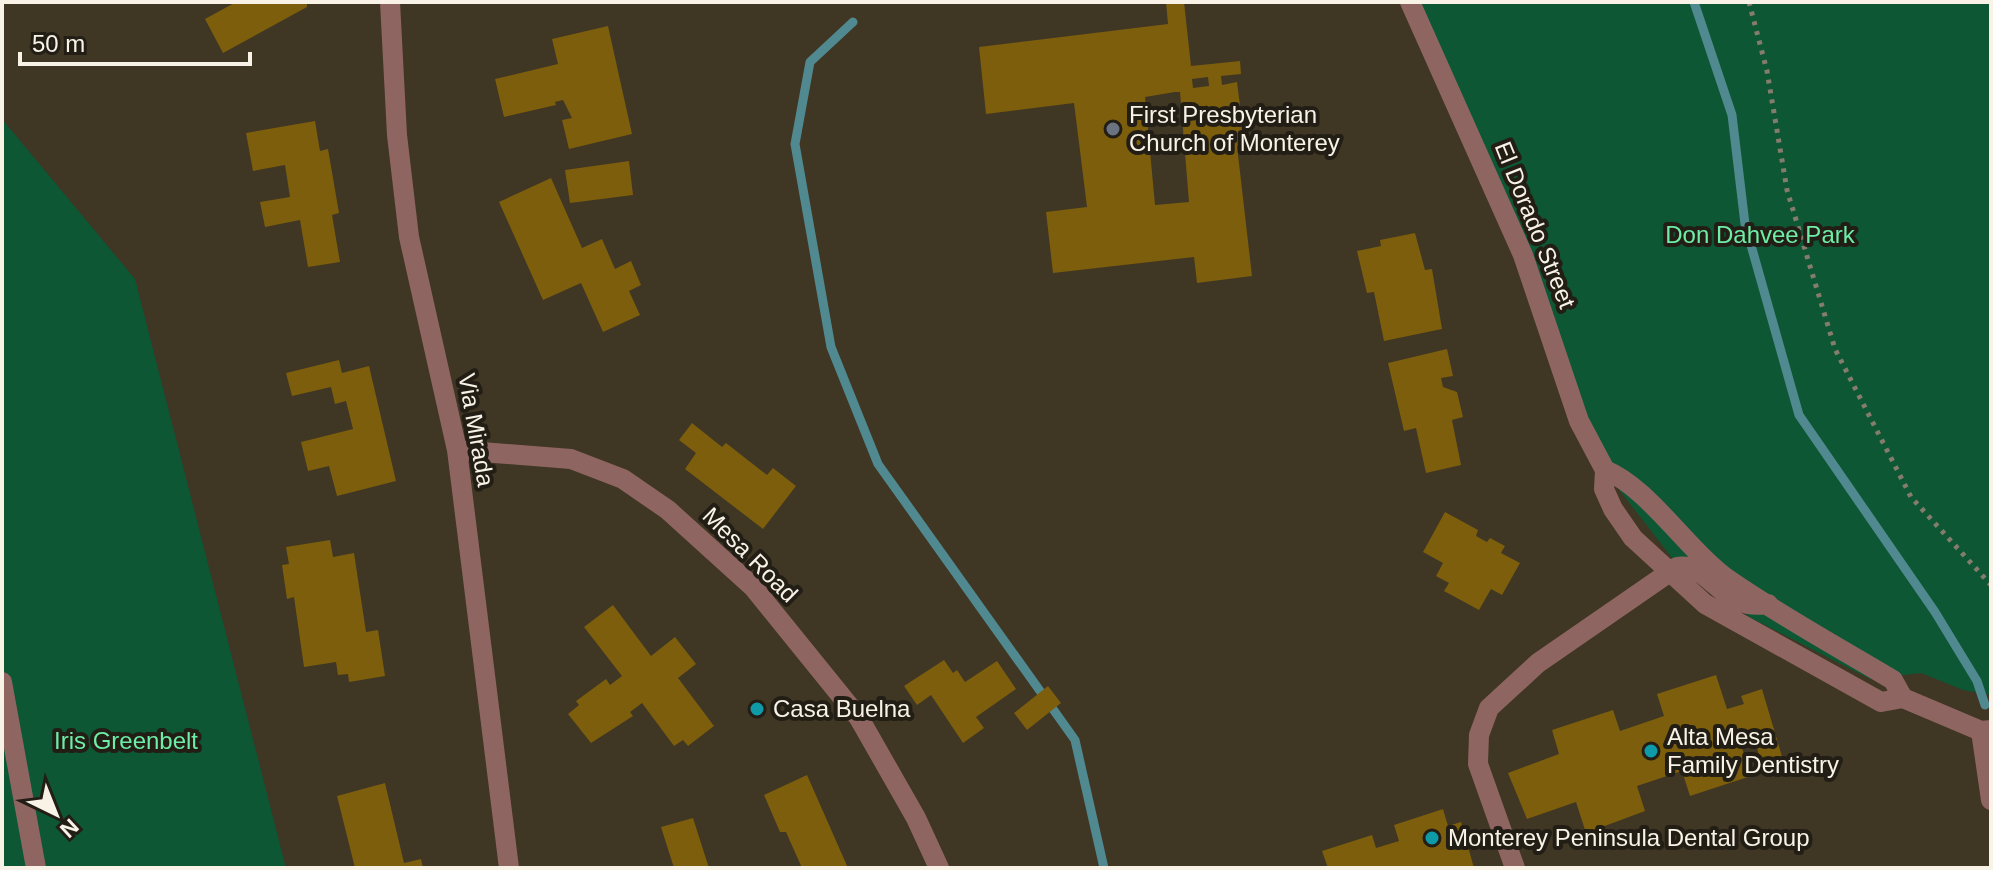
<svg xmlns="http://www.w3.org/2000/svg" width="1993" height="870" font-family="Arial,sans-serif">
	<style>
		.green { fill: #0d5734 }
		.lines { fill: none; stroke-linecap: round; stroke-linejoin: round }
		.stream { stroke: #518990; stroke-width: 9 }
		.building { fill: #7c5e0c; fill-rule: evenodd }
		.path { stroke: #847d6d; stroke-width: 5; stroke-dasharray: 4 6; stroke-linecap: butt }
		.minor { stroke: #8f6562; stroke-width: 20 }
		.worship-dot { fill: #6b7280; stroke: #221e16; stroke-width: 3 }
		.culture-dot { fill: #0f9aa8; stroke: #221e16; stroke-width: 3 }
		.labels { text-anchor: middle; stroke-width: 8; stroke-linejoin: round; paint-order: stroke }
		.poi-label { font-size: 24px; fill: #f8f2e7; stroke: #221e16; text-anchor: start }
		.street-label { font-size: 24px; fill: #f8f2e7; stroke: #221e16 }
		.park-label { font-size: 24px; fill: #6deda6; stroke: #221e16 }
	</style>
	<rect width="100%" height="100%" fill="#3f3624"/>
	<path class="green" d="M1410 2H1991V695L1963 690 1921 673 1870 679 1751 618 1676 563 1620 491 1579 421 1523 255Z
		M2 119 135 279 286 868H2Z"/>
	<g class="lines">
		<path class="stream" d="M1694 2 1732 115 1745 224 1799 415 1935 612 1977 681 1985 705
			M853 22 810 62 795 144 831 347 878 464 1075 740 1104 868"/>
	</g>
	<path class="building" d="M236 2H307V7L223 53 205 19Z
		M1166 2H1184L1191 66 1240 61 1241 74 1221 76 1222 85 1237 82 1245 145 1237 146 1252 276 1197 283 1194 257 1053 273 1046 212 1087 207 1074 103 986 114 979 47 1168 24ZM1208 77 1209 86 1193 88 1192 79ZM1175 92H1180L1189 202 1155 205 1145 97Z
		M608 26 632 134 569 149 562 120 572 118 563 100 555 102 556 105 504 117 495 79 558 64 552 39Z
		M315 121 320 151 328 149 339 213 332 215 340 262 308 267 300 220 265 227 260 202 290 197 285 165 253 171 246 133Z
		M629 161 633 195 570 203 565 170Z
		M551 178 582 248 602 239 615 269 631 261 641 285 629 291 640 315 603 332 581 283 543 300 499 202Z
		M1415 233 1425 270 1432 269 1442 329 1384 341 1374 292 1367 293 1357 251 1381 246 1380 240Z
		M1447 349 1453 376 1441 378 1443 387 1457 392 1463 417 1452 420 1461 465 1426 473 1416 428 1404 431 1388 363Z
		M339 360 342 373 369 366 396 481 337 496 329 466 308 471 301 442 353 429 346 401 335 404 331 387 292 396 286 373Z
		M692 423 722 447 726 443 767 475 773 468 796 486 763 529 685 469 696 453 679 440Z
		M1445 512 1478 530 1476 536 1487 542 1490 538 1505 546 1501 553 1520 563 1502 595 1491 589 1479 610 1444 591 1449 583 1436 576 1443 563 1423 552Z
		M330 540 333 557 354 553 366 632 378 630 385 676 349 682 348 674 338 675 336 662 304 667 294 597 287 599 282 565 289 564 286 547Z
		M613 605 651 656 675 637 696 664 678 678 714 726 688 746 683 740 674 746 642 703 630 712 633 716 591 743 568 714 579 705 576 701 606 679 610 685 622 676 584 627Z
		M944 660 953 673 957 670 965 682 997 661 1016 689 976 717 984 728 963 743 931 695 917 705 904 686Z
		M1716 675 1727 709 1744 704 1741 696 1762 689 1783 760 1762 767 1756 744 1742 748 1751 776 1690 796 1682 771 1637 786 1645 811 1586 833 1576 802 1527 819 1508 773 1559 754 1552 730 1613 710 1620 731 1664 716 1657 694Z
		M1048 686 1061 703 1027 730 1014 713Z
		M807 775 848 868H802L786 832H780L764 795Z
		M385 783 404 863 421 859 423 868H355L337 796Z
		M1443 809 1448 826 1461 822 1474 868H1328L1322 851 1372 835 1376 848 1399 841 1394 825Z
		M693 818 709 868H674L661 827Z"/>
	<g class="lines">
		<path class="path" d="M1749 2 1767 71 1787 190 1835 349 1911 497 1991 585"/>
		<path class="minor" d="M390 2 397 135 409 237 457 450 509 868
			M1410 2 1523 255 1579 421 1605 470 1604 489 1613 509 1633 538 1705 604 1881 702 1903 698 1981 731 1991 730
			M457 450 571 459 623 479 668 510 753 587 859 718 916 818 939 868
			M1605 470C1648 487 1687 550 1729 580 1781 616 1838 647 1893 680L1903 698
			M2 682 36 868
			M1981 731 1991 800
			M1515 868 1478 764 1479 735 1489 708 1538 663 1677 567C1709 561 1720 612 1768 604"/>
	</g>
	<circle class="worship-dot" cx="1113" cy="129" r="8"/>
	<g class="culture-dot">
		<circle cx="757" cy="709" r="8"/>
		<circle cx="1651" cy="751" r="8"/>
		<circle cx="1432" cy="838" r="8"/>
	</g>
	<g class="labels">
		<g class="poi-label">
			<text x="1129" y="123">First Presbyterian<tspan x="1129" dy="28">Church of Monterey</tspan></text>
			<text x="773" y="717">Casa Buelna</text>
			<text x="1667" y="745">Alta Mesa<tspan x="1667" dy="28">Family Dentistry</tspan></text>
			<text x="1448" y="846">Monterey Peninsula Dental Group</text>
		</g>
		<g class="street-label">
			<text transform="translate(1535 225) rotate(68)" y="8">El Dorado Street</text>
			<text transform="translate(476 430) rotate(80)" y="8">Via Mirada</text>
			<text transform="translate(750 555) rotate(45)" y="8">Mesa Road</text>
		</g>
		<g class="park-label">
			<text x="1760" y="243">Don Dahvee Park</text>
			<text x="126" y="749">Iris Greenbelt</text>
		</g>
	</g>
	<rect width="1993" height="870" fill="none" stroke="#f8f2e7" stroke-width="8"/>
	<g transform="translate(56 814) rotate(137)" stroke="#221e16" stroke-width="6" paint-order="stroke">
	<path d="M0-6L14 30L0 20L-14 30Z" fill="#f8f2e7"/>
	<text y="-12" font-size="22" font-weight="bold" text-anchor="middle" fill="#f8f2e7">N</text>
	</g>
	<path d="M20 52v12h230v-12" fill="none" stroke="#f8f2e7" stroke-width="4"/>
	<text x="32" y="52" font-size="24" fill="#f8f2e7" stroke="#221e16" stroke-width="6" paint-order="stroke">50 m</text>
</svg>
